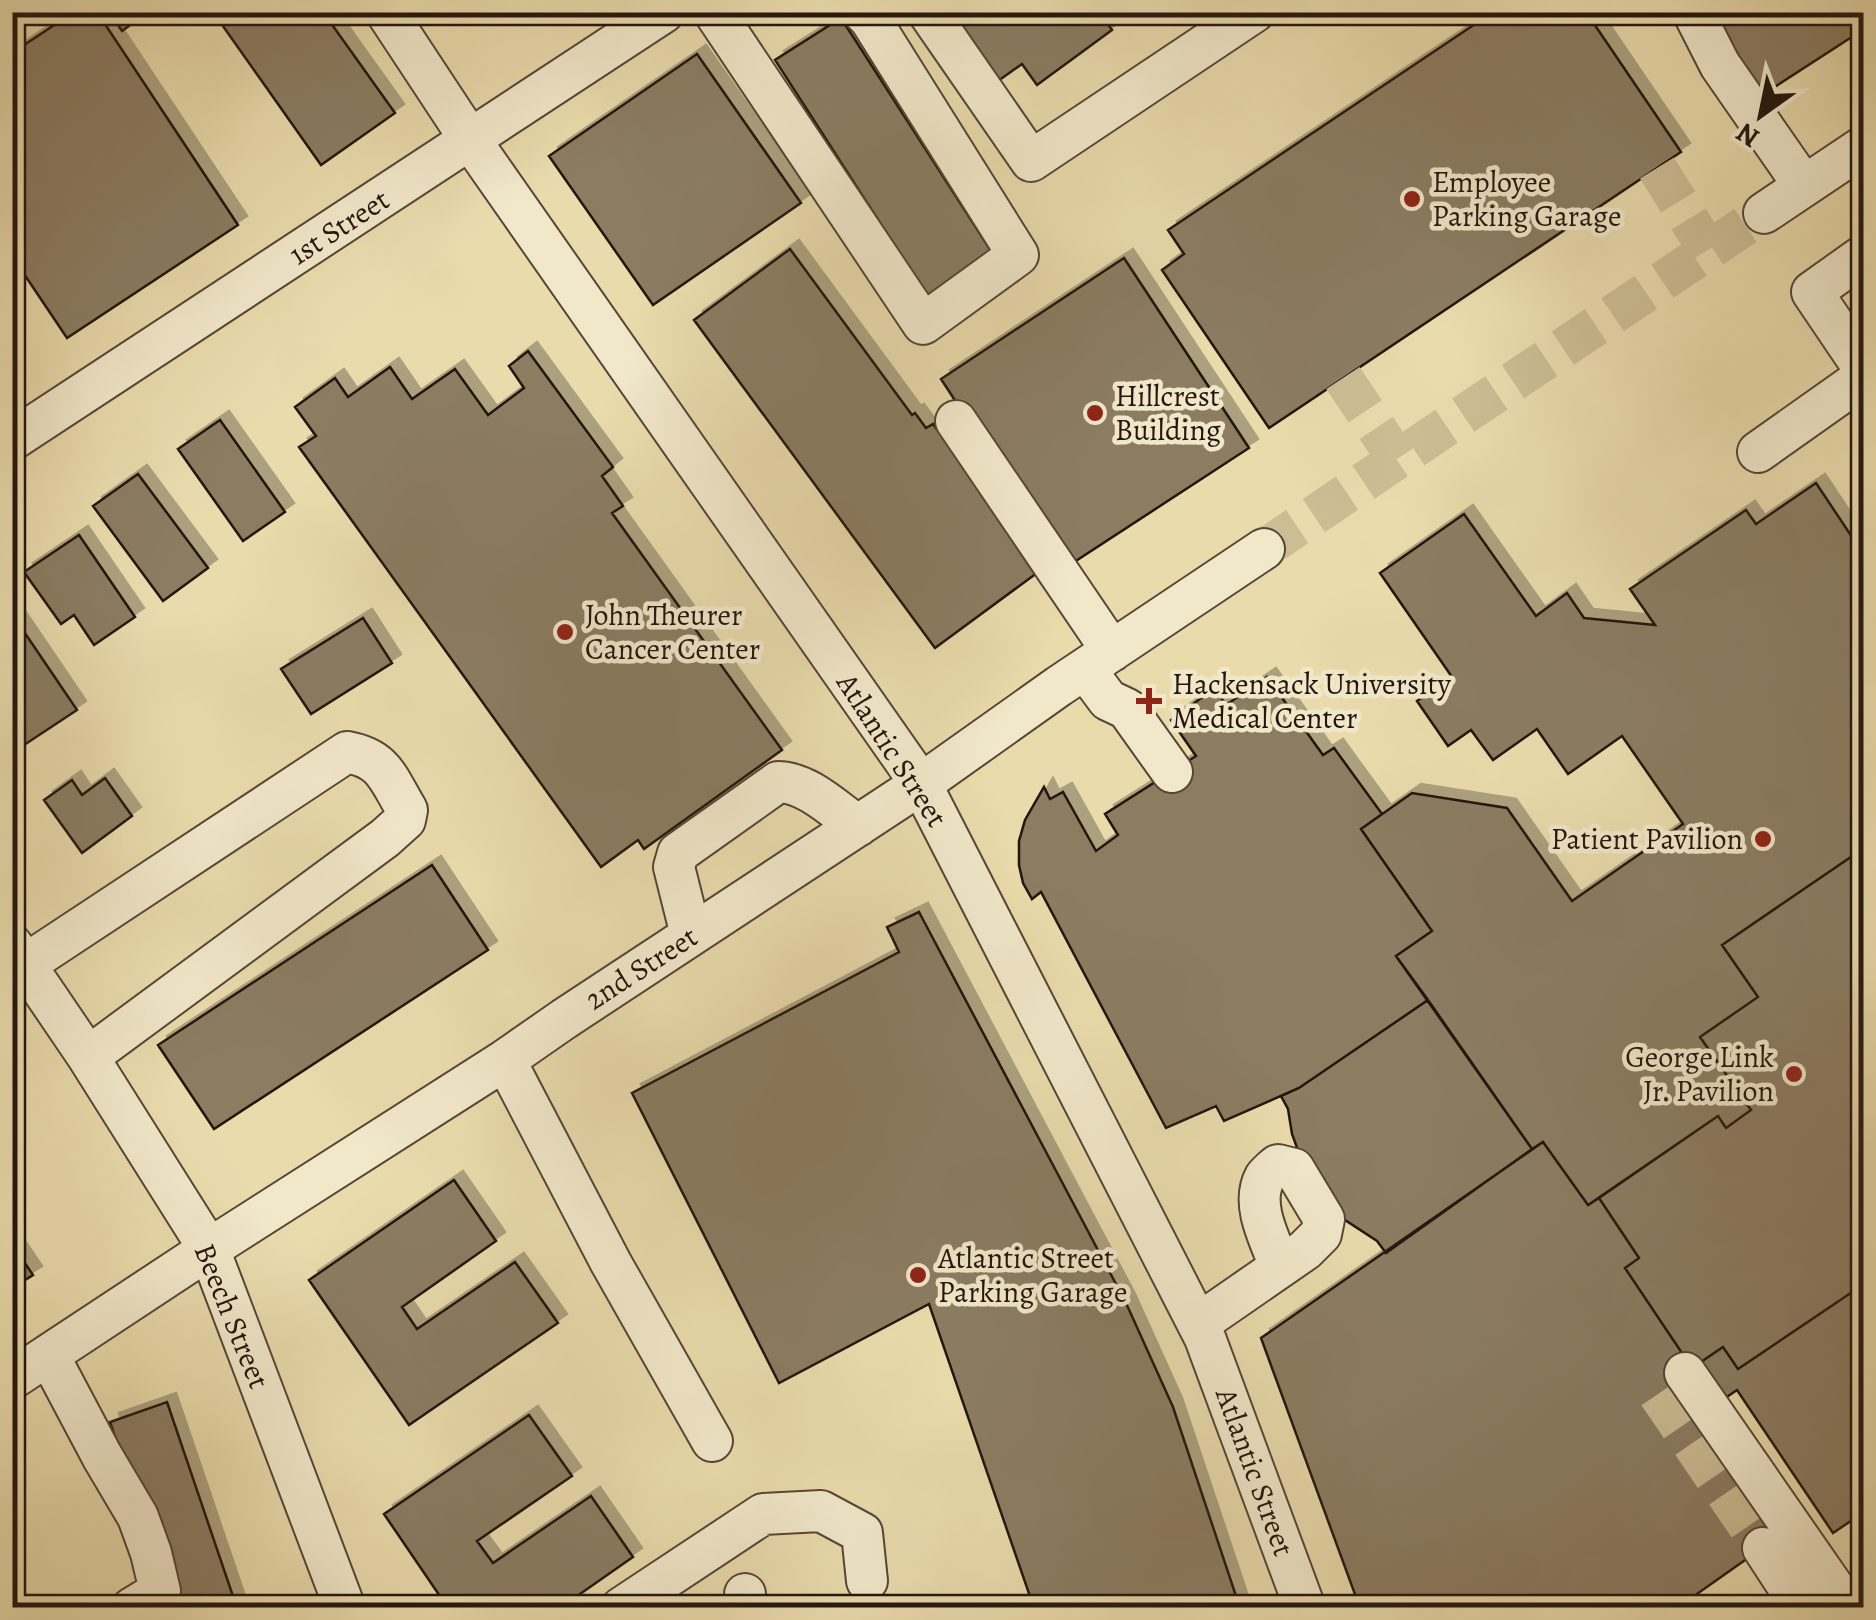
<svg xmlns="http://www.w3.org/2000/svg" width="1876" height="1620" font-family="Alegreya,serif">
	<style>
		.building { fill: #8b7c62; stroke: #241610; stroke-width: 2.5; filter: url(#shadow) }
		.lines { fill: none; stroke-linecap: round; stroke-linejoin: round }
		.minor-tunnel { stroke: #ccbd95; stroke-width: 40; stroke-dasharray: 40 20; stroke-linecap: butt }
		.minor-casing { stroke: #564737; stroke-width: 44 }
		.minor { stroke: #f1e8ca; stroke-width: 40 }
		.poi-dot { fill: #8f2418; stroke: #f1e8ca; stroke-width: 4 }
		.labels { text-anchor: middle; stroke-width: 9; stroke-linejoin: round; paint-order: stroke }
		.poi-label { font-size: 30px; fill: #241610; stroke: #f1e8ca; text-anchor: start }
		.street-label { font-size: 30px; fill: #241610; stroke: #f1e8ca }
	</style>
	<defs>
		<filter id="shadow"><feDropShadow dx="9" dy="-9" stdDeviation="0" flood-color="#0004"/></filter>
	</defs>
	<rect width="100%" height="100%" fill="#eadbad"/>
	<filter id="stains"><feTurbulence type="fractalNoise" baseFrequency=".002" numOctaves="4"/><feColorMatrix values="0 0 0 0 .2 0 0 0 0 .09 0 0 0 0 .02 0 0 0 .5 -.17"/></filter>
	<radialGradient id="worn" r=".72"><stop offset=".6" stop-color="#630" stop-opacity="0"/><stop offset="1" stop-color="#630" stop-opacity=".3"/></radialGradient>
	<path class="building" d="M74 12H97L238 225 67 338 12 256V53Z
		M109 12H148L122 31Z
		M213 12H323L395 113 321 165Z
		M940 12H1104L1101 15 1112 30 1037 85 1022 64 991 86Z
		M1493 12H1586L1681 152 1269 428 1162 270 1184 254 1168 230Z
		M1708 12H1864V29L1759 97Z
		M841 18 995 257 929 299 775 60Z
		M697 54 801 203 653 305 549 156Z
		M790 249 912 415 915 413 926 428 933 424 1041 570 935 648 694 320Z
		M1124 258 1249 448 1065 568 941 379Z
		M528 351 613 467 602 476 623 506 612 513 782 750 644 849 638 840 601 867 299 447 316 436 295 407 335 378 348 397 390 367 412 399 455 369 488 415 524 388 509 366Z
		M220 420 285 512 243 541 178 449Z
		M138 474 208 568 163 601 93 506Z
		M1816 483 1854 540 1864 534V848L1722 945 1758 997 1700 1037 1751 1110 1726 1128 1718 1116 1588 1205 1543 1142 1532 1149 1396 956 1432 931 1361 829 1412 793 1507 808 1572 901 1683 824 1622 736 1568 774 1537 729 1493 760 1471 730 1448 746 1417 701 1452 677 1380 573 1464 514 1536 616 1567 593 1584 618 1655 625 1630 589 1746 510 1756 524Z
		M79 535 135 617 94 645 74 615 61 624 24 572Z
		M12 614 77 710 12 753Z
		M363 618 392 663 311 714 281 669Z
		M1267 677 1323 755 1334 748 1382 814 1361 829 1432 931 1396 956 1428 1000 1299 1088 1224 1121 1216 1106 1166 1128 1041 892 1032 899 1023 883 1019 865V841L1025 820 1044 787 1050 799 1063 792 1096 851 1118 835 1105 814 1196 756 1171 720 1215 688 1226 705Z
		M105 778 132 816 82 853 44 800 72 780 82 795Z
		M1864 848V1284L1738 1369 1723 1347 1692 1368 1625 1268 1639 1258 1599 1198 1718 1116 1726 1128 1751 1110 1700 1037 1758 997 1722 945Z
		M432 865 488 950 214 1129 158 1045Z
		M919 912 1126 1303 1173 1407 1240 1608H1034L929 1304 779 1383 632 1093 899 952 887 927Z
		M1428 1000 1532 1149 1386 1253 1377 1241 1342 1218 1300 1156 1292 1134 1288 1109 1281 1096 1299 1088Z
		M1543 1142 1588 1205 1599 1198 1639 1258 1625 1268 1692 1368 1672 1383 1775 1539 1677 1608H1360L1261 1338Z
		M454 1180 496 1241 402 1307 417 1329 515 1262 558 1323 409 1425 309 1280Z
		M12 1244 33 1275 12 1288Z
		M1864 1284V1512L1833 1533 1737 1390 1718 1403 1692 1368 1723 1347 1738 1369Z
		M167 1402 237 1608H172L110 1422Z
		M529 1415 572 1476 477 1541 493 1563 591 1496 633 1557 560 1608H448L384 1514Z"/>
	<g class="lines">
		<path class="minor-tunnel" d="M1657 168 1708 250
			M1343 378 1397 459
			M1264 549 1764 213
			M1658 1394 1763 1548"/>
		<defs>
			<path id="minor" d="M386 12 471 141 921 784 1205 1338 1305 1608
				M714 12 923 324 1018 255 870 19 863 12
				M928 12 1031 161 1254 12
				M1693 12 1720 65 1804 186
				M1764 213 1864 146
				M1864 255 1812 292 1864 369
				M956 421 1112 651
				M12 440 664 12
				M1758 452 1864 377
				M1085 669 1108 700 1127 709 1172 772
				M691 935 674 867 678 853 778 782C807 782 835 810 858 826
				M12 945 88 1057 209 1249 345 1608
				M26 964 347 752C385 759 388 779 407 810L405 820 385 838 88 1057
				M505 1060 611 1263 712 1441
				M1198 1324 1305 1250 1321 1234 1324 1219 1294 1169 1278 1165C1276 1166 1266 1175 1265 1177 1250 1204 1270 1240 1280 1266
				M49 1356 102 1456 138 1517 151 1553 160 1591 132 1608
				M1685 1373 1836 1591
				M12 1379 209 1249 505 1060 564 1019 921 784 1059 686 1264 549
				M1763 1548 1802 1608
				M745 1594V1608
				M621 1608 763 1514 821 1511 862 1533 867 1581"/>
		</defs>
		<use href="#minor" class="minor-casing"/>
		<use href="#minor" class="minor"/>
	</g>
	<g class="poi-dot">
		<circle cx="1412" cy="199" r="10"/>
		<circle cx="1095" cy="413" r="10"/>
		<circle cx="565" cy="632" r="10"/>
		<path d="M1144 686h10v10h10v10h-10v10h-10v-10h-10v-10h10z"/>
		<circle cx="1763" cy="839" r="10"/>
		<circle cx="1794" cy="1074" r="10"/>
		<circle cx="918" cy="1275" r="10"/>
	</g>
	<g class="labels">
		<g class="poi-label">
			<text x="1432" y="192">Employee<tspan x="1432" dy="34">Parking Garage</tspan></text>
			<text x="1115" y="406">Hillcrest<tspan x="1115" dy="34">Building</tspan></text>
			<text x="585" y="625">John Theurer<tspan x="585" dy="34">Cancer Center</tspan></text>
			<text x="1172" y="694">Hackensack University<tspan x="1172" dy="34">Medical Center</tspan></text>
			<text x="1743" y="849" text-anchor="end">Patient Pavilion</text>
			<text x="1774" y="1067" text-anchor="end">George Link<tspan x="1774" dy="34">Jr. Pavilion</tspan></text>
			<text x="938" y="1268">Atlantic Street<tspan x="938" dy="34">Parking Garage</tspan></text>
		</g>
		<g class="street-label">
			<text transform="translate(339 227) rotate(-33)" y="10">1st Street</text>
			<text transform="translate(892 750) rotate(57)" y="10">Atlantic Street</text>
			<text transform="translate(641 968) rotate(-33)" y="10">2nd Street</text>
			<text transform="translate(232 1316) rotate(68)" y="10">Beech Street</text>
			<text transform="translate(1255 1472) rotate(70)" y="10">Atlantic Street</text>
		</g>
	</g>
	<rect width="1876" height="1620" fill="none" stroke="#eadbad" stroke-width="50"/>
	<rect x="15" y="15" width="1846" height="1590" fill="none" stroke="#241610" stroke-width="5"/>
	<rect x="25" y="25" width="1826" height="1570" fill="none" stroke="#241610" stroke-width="2.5"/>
	<g transform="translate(1761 115) rotate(213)" stroke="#f1e8ca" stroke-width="8" paint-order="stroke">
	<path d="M0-8L18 38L0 25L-18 38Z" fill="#241610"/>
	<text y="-15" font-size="28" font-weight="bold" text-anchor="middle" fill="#241610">N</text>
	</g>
	<rect width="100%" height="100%" filter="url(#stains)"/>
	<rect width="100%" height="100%" fill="url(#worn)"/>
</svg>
